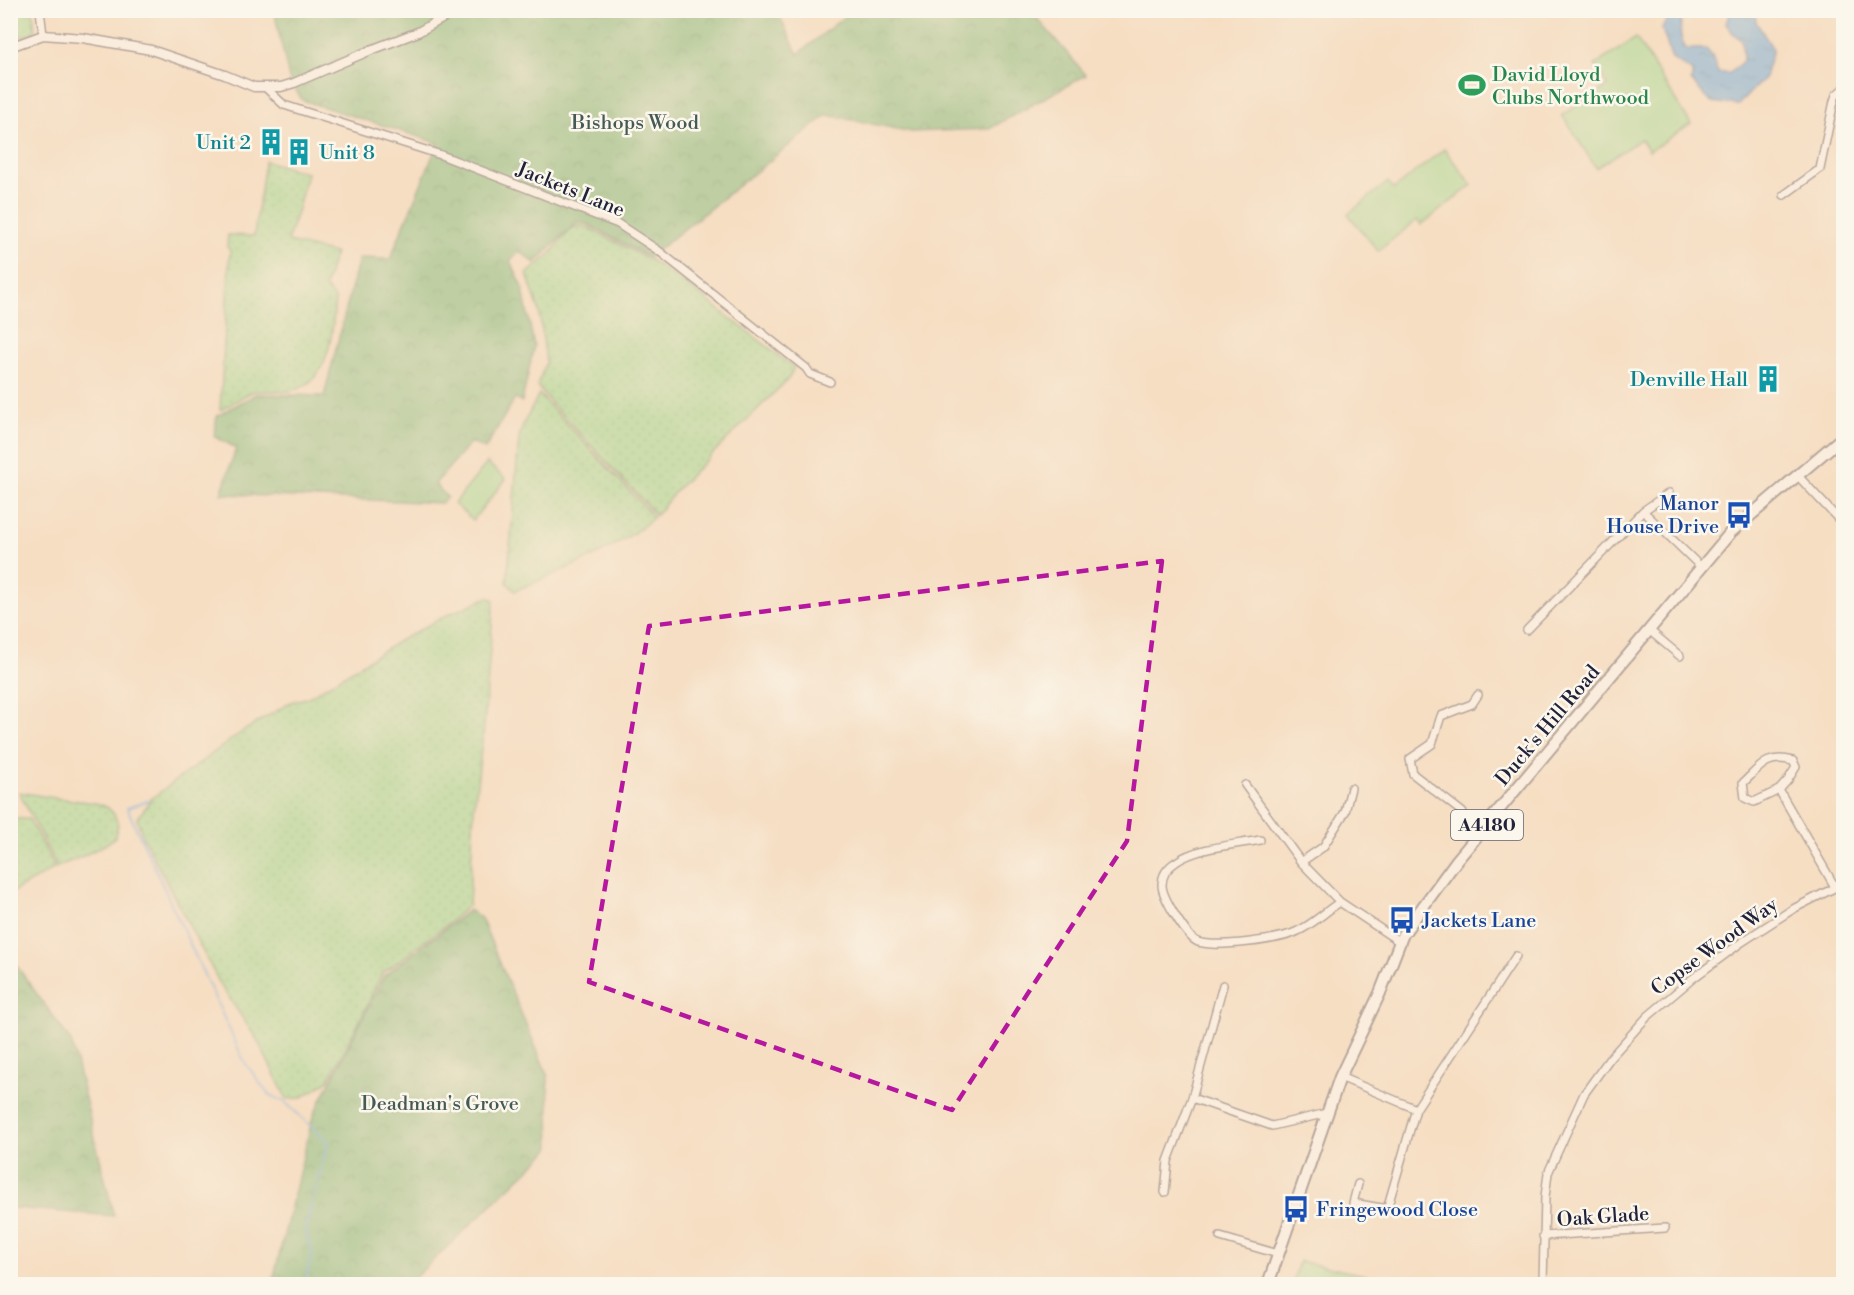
<svg xmlns="http://www.w3.org/2000/svg" width="1854" height="1295" font-family="'Libre Bodoni',serif">
	<style>
		.grass { fill: url(#grass-dots); stroke: #5e7f66; stroke-width: 1.5 }
		.forest { fill: url(#forest-crowns); stroke: #4f6f5c; stroke-width: 1.5 }
		.park { fill: #9bdc92; stroke: #5e7f66; stroke-width: 1.5 }
		.water { fill: url(#water-ripples); stroke: #48678e; stroke-width: 1.5 }
		.lines { fill: none; stroke-linecap: round; stroke-linejoin: round }
		.stream { stroke: #6dace0; stroke-width: 2 }
		.minor-casing { stroke: #6c646b; stroke-width: 10 }
		.tertiary-casing { stroke: #6c646b; stroke-width: 11 }
		.primary-casing { stroke: #6c646b; stroke-width: 14 }
		.minor { stroke: #fff; stroke-width: 7 }
		.tertiary { stroke: #fff; stroke-width: 8 }
		.primary { stroke: #fff; stroke-width: 10 }
		.marked { fill: none; stroke: #b5179e; stroke-width: 4.5; stroke-dasharray: 12 8; stroke-linejoin: round }
		.labels { text-anchor: middle; stroke-width: 5; stroke-linejoin: round; paint-order: stroke }
		.shield { fill: #fbf7ec; stroke: #636270; stroke-width: 1.5 }
		.shield-label { font-size: 18px; font-weight: bold; fill: #22223b }
		.leisure-label { font-size: 20px; fill: #27864d; stroke: #fbf7ec; text-anchor: start }
		.park-label { font-size: 20px; fill: #465a55; stroke: #fbf7ec }
		.culture-label { font-size: 20px; fill: #0d838f; stroke: #fbf7ec; text-anchor: end }
		.street-label { font-size: 20px; fill: #22223b; stroke: #fbf7ec }
		.transit-label { font-size: 20px; fill: #164399; stroke: #fbf7ec; text-anchor: start }
	</style>
	<defs>
		<pattern id="grass-dots" width="8" height="8" patternUnits="userSpaceOnUse" patternTransform="scale(1.5)"><rect width="8" height="8" fill="#9bdc92"/><path d="M2 2h.1M6 6h.1" fill="none" stroke="#85bc7f" stroke-width="1.8" stroke-linecap="round"/></pattern>
		<pattern id="forest-crowns" width="20" height="18" patternUnits="userSpaceOnUse" patternTransform="scale(1.5)"><rect width="20" height="18" fill="#7cbc7c"/><path d="M2 6a3 3 0 1 1 6 0M12 15a3 3 0 1 1 6 0" fill="none" stroke="#659867"/></pattern>
		<pattern id="water-ripples" width="26" height="14" patternUnits="userSpaceOnUse" patternTransform="scale(1.5)"><rect width="26" height="14" fill="#6dace0"/><path d="M2 4q2-2 4 0t4 0M15 11q2-2 4 0t4 0" fill="none" stroke="#598cb7"/></pattern>
	</defs>
	<rect width="100%" height="100%" fill="#fbf7ec"/>
	<filter id="ink" filterUnits="userSpaceOnUse"><feTurbulence type="fractalNoise" baseFrequency=".0167" numOctaves="2"/><feDisplacementMap in="SourceGraphic" scale="12" xChannelSelector="R" yChannelSelector="G"/><feConvolveMatrix kernelMatrix="1 2 1 2 8 2 1 2 1" color-interpolation-filters="sRGB"/></filter>
	<filter id="wash" filterUnits="userSpaceOnUse"><feTurbulence type="fractalNoise" baseFrequency=".008" numOctaves="4" result="noise"/><feDisplacementMap in="SourceGraphic" scale="24" xChannelSelector="R" yChannelSelector="G"/><feGaussianBlur stdDeviation="1.35" result="paint"/><feColorMatrix in="noise" values="0 0 0 0 0 0 0 0 0 0 0 0 0 0 0 0 0 1.4 0 .05"/><feComposite in="paint" operator="in"/></filter>
	<g filter="url(#wash)">
		<rect width="100%" height="100%" fill="#f5dec3"/>
		<path class="grass" d="M11 10 33 11 35 31 11 42Z
			M265 161 307 173 298 209 288 239 289 242 335 253 325 287 335 299C332 333 331 383 290 391 278 393 262 389 252 392 241 396 231 406 220 410L230 250 227 247 228 235 254 236Z
			M581 226 589 228 650 260 691 288 794 367 789 378 679 487 656 515 553 405 537 386 546 362 539 310 527 274 551 253 572 228Z
			M539 394 654 517C615 552 562 570 515 591L507 583 519 438 523 425Z
			M488 597 494 600 484 725 474 808 469 905 450 922 382 974 359 1022 328 1081 301 1098 287 1099 256 1038 221 986 144 839 137 819 152 798 243 731 291 702 309 697 399 641 447 615Z
			M19 792 48 797 96 803 107 807 114 814 118 824 115 837 106 844 83 856 57 867Z
			M11 819H29L55 868 11 893Z"/>
		<path class="forest" d="M274 11H777L798 54 851 11H1031L1086 75 989 129 912 132 827 115 649 257 589 225 581 223 573 226 535 263 519 251 510 261 522 285 534 346 522 402 515 398 485 449 471 442 435 484 447 497 442 503 221 494 236 448 214 436 217 416 256 394 324 396 359 258 390 259 438 143 302 100 289 79Z
			M469 910 481 918 548 1076 550 1149 408 1284H272L313 1116 384 976Z
			M11 958 71 1041 114 1216 11 1208Z"/>
		<path class="park" d="M1636 38 1691 124 1649 151 1641 139 1596 168 1562 115 1608 86 1595 65Z
			M1444 149 1472 185 1421 225 1417 220 1378 251 1348 214 1388 182 1394 189Z
			M487 463 506 479 473 520 454 504Z
			M1299 1261 1406 1284H1292Z"/>
		<path class="water" d="M1671 11H1698L1694 17 1682 19C1679 31 1680 38 1686 49H1706L1712 56 1718 73H1730L1743 61 1742 41 1733 33 1726 23 1731 11H1755L1756 22 1773 49 1765 77 1738 105 1711 102 1691 81 1693 72 1672 59 1662 29Z"/>
		<g class="lines">
			<path class="stream" d="M148 801 127 808 244 1061 268 1094 285 1102 328 1142 305 1230 312 1252 305 1284"/>
		</g>
	</g>
	<g filter="url(#ink)">
		<g class="lines">
			<defs>
				<path id="minor" d="M40 10 43 35
					M266 88 284 105 441 155 618 224 659 251 806 368 810 374 830 382
					M1784 195 1820 169 1834 101 1836 95 1844 88
					M1798 476 1844 525
					M1643 511 1702 568
					M1527 630 1643 511 1669 493
					M1649 630 1680 656
					M1478 695 1472 704 1441 716 1432 744 1410 759 1413 774 1462 812 1479 833
					M1245 785 1301 862 1340 902 1400 942
					M1779 790 1754 802 1745 798 1743 783C1761 766 1767 754 1793 761L1796 767 1788 780 1779 790 1835 887
					M1260 840C1235 845 1197 847 1176 862 1168 867 1162 875 1162 885 1162 897 1187 938 1198 942 1217 948 1281 940 1298 931 1313 924 1326 911 1340 902
					M1301 862 1323 847 1345 812 1351 788
					M1340 1077 1416 1109
					M1192 1098 1272 1126 1327 1113
					M1358 1184 1353 1203 1387 1209 1416 1109 1516 956
					M1165 1192 1168 1161 1192 1098 1223 985
					M1543 1236 1665 1228
					M1220 1237 1278 1254
					M1543 1284 1545 1197 1548 1173 1584 1094 1610 1058 1647 1017 1692 979 1742 942 1793 909 1844 883
					M1843 1284H1844"/>
				<path id="tertiary" d="M10 47 43 35 83 38 151 50 225 75 254 87H281L294 83 371 50 418 32 458 10"/>
				<path id="primary" d="M1268 1284 1340 1077 1380 993 1403 934 1457 860 1731 532 1844 436"/>
			</defs>
			<use href="#minor" class="minor-casing"/>
			<use href="#tertiary" class="tertiary-casing"/>
			<use href="#primary" class="primary-casing"/>
			<use href="#minor" class="minor"/>
			<use href="#tertiary" class="tertiary"/>
			<use href="#primary" class="primary"/>
		</g>
	</g>
	<path d="M0 0H1854V1295H0ZM1162 561 1127 841 952 1110 589 982 649 626Z" fill="#f5dec3" fill-opacity=".55" fill-rule="evenodd"/>
	<path class="marked" d="M1162 561 1127 841 952 1110 589 982 649 626Z"/>
	<defs>
		<symbol id="stadium-bare" viewBox="-9 -9 18 18"><path d="M0-5a6.5 5 0 1 0 0 10a6.5 5 0 1 0 0-10ZM-3.5-1.8h7v3.6h-7Z" fill="#2e9e5b" stroke="#fbf7ec" stroke-width="2.5" paint-order="stroke"/></symbol>
		<symbol id="building-bare" viewBox="-9 -9 18 18"><path d="M-4-6H4V6H1V3H-1V6H-4ZM-2.5-4.3h1.7v1.8h-1.7ZM.8-4.3h1.7v1.8H.8ZM-2.5-1h1.7V.8h-1.7ZM.8-1h1.7V.8H.8Z" fill="#0f9aa8" stroke="#fbf7ec" stroke-width="2.5" paint-order="stroke"/></symbol>
		<symbol id="bus-bare" viewBox="-9 -9 18 18"><path d="M-5-6H5V4H4V6H2V4H-2V6H-4V4H-5ZM-3.5-4V0h7V-4ZM-3.5 1.2v1.5H-2V1.2ZM2 1.2v1.5H3.5V1.2Z" fill="#1a4fb4" stroke="#fbf7ec" stroke-width="2.5" paint-order="stroke"/></symbol>
	</defs>
	<g fill-rule="evenodd">
		<use href="#stadium-bare" x="1453" y="66" width="38" height="38"/>
		<use href="#building-bare" x="252" y="123" width="38" height="38"/>
		<use href="#building-bare" x="280" y="133" width="38" height="38"/>
		<use href="#building-bare" x="1749" y="360" width="38" height="38"/>
		<use href="#bus-bare" x="1720" y="496" width="38" height="38"/>
		<use href="#bus-bare" x="1383" y="901" width="38" height="38"/>
		<use href="#bus-bare" x="1277" y="1190" width="38" height="38"/>
	</g>
	<g class="labels">
		<rect class="shield" x="1451" y="810" width="72" height="30" rx="4.5"/>
		<g class="shield-label">
			<text x="1487" y="831">A4180</text>
		</g>
		<g class="leisure-label">
			<text x="1492" y="81">David Lloyd<tspan x="1492" dy="23">Clubs Northwood</tspan></text>
		</g>
		<g class="park-label">
			<text x="635" y="129">Bishops Wood</text>
			<text x="440" y="1110">Deadman's Grove</text>
		</g>
		<g class="culture-label">
			<text x="251" y="149">Unit 2</text>
			<text x="319" y="159" text-anchor="start">Unit 8</text>
			<text x="1748" y="386">Denville Hall</text>
		</g>
		<g class="street-label">
			<text transform="translate(571 189) rotate(22)" y="7">Jackets Lane</text>
			<text transform="translate(1547 725) rotate(-50)" y="7">Duck's Hill Road</text>
			<text transform="translate(1714 946) rotate(-36)" y="7">Copse Wood Way</text>
			<text transform="translate(1603 1216) rotate(-4)" y="7">Oak Glade</text>
		</g>
		<g class="transit-label">
			<text x="1719" y="510" text-anchor="end">Manor<tspan x="1719" dy="23">House Drive</tspan></text>
			<text x="1422" y="927">Jackets Lane</text>
			<text x="1316" y="1216">Fringewood Close</text>
		</g>
	</g>
	<rect width="1854" height="1295" fill="none" stroke="#fbf7ec" stroke-width="36"/>
</svg>
